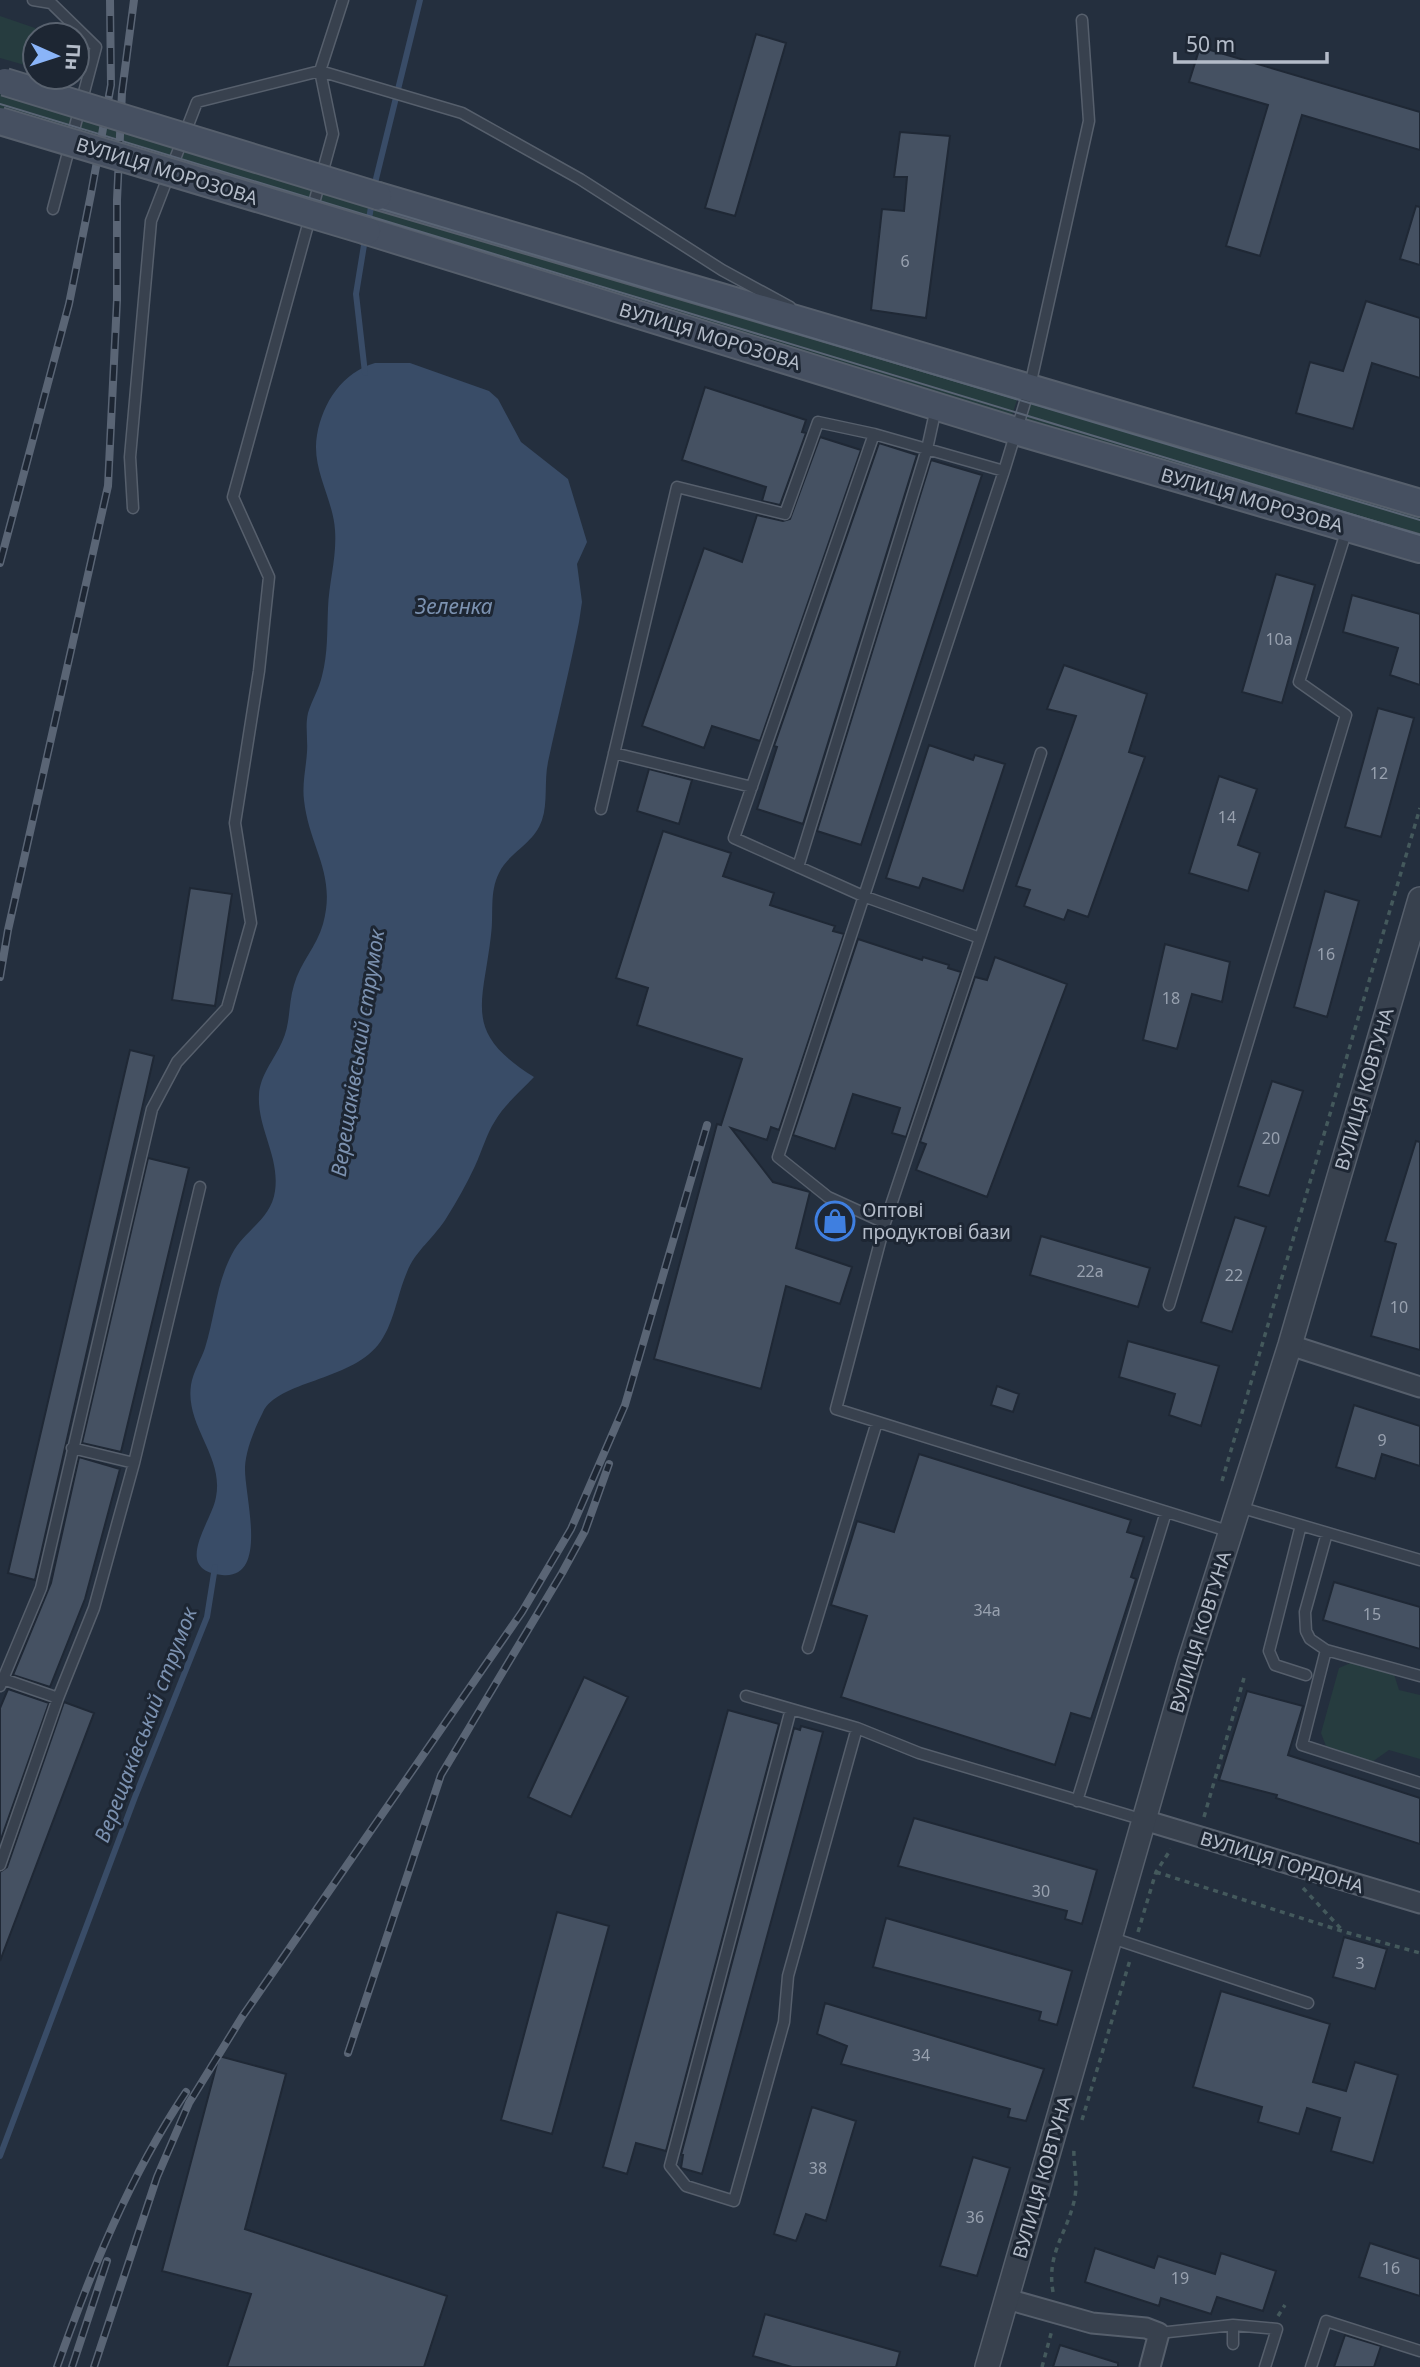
<svg xmlns="http://www.w3.org/2000/svg" width="1420" height="2367" font-family="'Noto Sans',sans-serif">
	<style>
		.green { fill: #263c3f }
		.water { fill: #394c67 }
		.lines { fill: none; stroke-linecap: round; stroke-linejoin: round }
		.stream { stroke: #394c67; stroke-width: 6 }
		.building { fill: #455162; stroke: #1f2835; stroke-width: 2 }
		.service-casing { stroke: #565f6c; stroke-width: 13 }
		.minor-casing { stroke: #565f6c; stroke-width: 23 }
		.tertiary-casing { stroke: #565f6c; stroke-width: 26 }
		.secondary-casing { stroke: #565f6c; stroke-width: 30 }
		.path { stroke: #44595c; stroke-width: 3.5; stroke-dasharray: 5 5; stroke-linecap: butt }
		.service { stroke: #38414e; stroke-width: 10 }
		.minor { stroke: #38414e; stroke-width: 19 }
		.tertiary { stroke: #38414e; stroke-width: 23 }
		.secondary { stroke: #465061; stroke-width: 26 }
		.tram { stroke: #5a6575; stroke-width: 2 }
		.rail-casing { stroke: #5a6575; stroke-width: 8 }
		.rail { stroke: #1d2633; stroke-width: 5; stroke-dasharray: 16; stroke-linecap: butt }
		.secondary-bridge-casing { stroke: #565f6c; stroke-width: 30; stroke-linecap: butt }
		.secondary-bridge { stroke: #465061; stroke-width: 26 }
		.labels { text-anchor: middle; stroke-width: 6; stroke-linejoin: round; paint-order: stroke }
		.number-label { font-size: 16px; fill: #98a1af }
		.street-label { font-size: 19px; fill: #b4bcc9; stroke: #1d2633 }
		.poi-label { font-size: 19px; fill: #b4bcc9; stroke: #1d2633; text-anchor: start }
		.water-label { font-size: 21px; font-style: italic; fill: #7c92b1; stroke: #1d2633 }
	</style>
	<rect width="100%" height="100%" fill="#242f3e"/>
	<path class="green" d="M0 16 35 28 40 35H35V68L0 58Z
		M0 87 1020 391 1011 418 0 111Z
		M1031 399 1420 511V542L1024 423Z
		M1355 1661 1393 1671 1399 1690 1420 1695V1759L1389 1750 1372 1762 1326 1746 1321 1733 1339 1668Z"/>
	<path class="water" d="M375 363H410L489 391 498 399 521 442 568 479 587 542 577 564 582 602 579 622C570 669 558 715 548 762 544 781 548 803 542 820 534 844 509 852 499 873 489 893 494 914 491 935 483 1006 462 1032 534 1077 521 1091 504 1105 495 1121 486 1135 482 1151 475 1166 467 1183 457 1201 447 1217 435 1237 415 1251 407 1272 397 1295 394 1325 378 1345 349 1381 278 1381 263 1412 255 1428 246 1449 245 1467 244 1495 270 1580 222 1575 171 1570 212 1522 216 1497 224 1456 185 1426 191 1385 193 1372 201 1360 205 1348 215 1317 216 1284 232 1254 244 1230 271 1220 275 1191 280 1157 257 1128 259 1095 260 1075 274 1060 282 1042 291 1023 288 1004 294 985 300 963 317 946 323 924 337 874 309 847 304 800 302 784 306 768 307 752 308 739 305 726 308 713 312 700 319 689 322 676 328 653 327 632 328 608 329 582 337 557 335 530 333 498 311 469 317 435 323 402 342 373 375 363Z"/>
	<g class="lines">
		<path class="stream" d="M374 187 420 0
			M368 225 372 201
			M365 373 356 294 365 239
			M0 2156 135 1797 207 1617 215 1567"/>
	</g>
	<path class="building" d="M756 34 786 43 735 216 705 208Z
		M1200 47 1420 112V150L1302 115 1260 256 1226 246 1268 105 1189 82Z
		M900 132 950 136 926 318 871 310 882 209 904 211 907 177H894Z
		M1416 206 1420 207V265L1400 259Z
		M1366 301 1420 318V378L1372 363 1353 429 1296 413 1310 362 1343 371Z
		M705 387 806 420 802 432 806 433 780 505 762 501 766 487 682 460Z
		M820 437 861 450 760 741 712 726 704 748 642 726 704 548 742 562 757 515 783 521 790 519Z
		M879 443 917 455 803 824 757 809 777 747 774 746Z
		M931 460 982 475 861 845 817 831Z
		M1276 574 1315 585 1282 703 1242 692Z
		M1352 595 1420 614V685L1390 675 1398 648 1343 632Z
		M1064 665 1147 694 1129 752 1145 757 1088 917 1068 910 1064 920 1024 906 1030 890 1016 886 1076 716 1047 709Z
		M1378 708 1414 718 1381 837 1345 827Z
		M929 745 973 760 975 755 1005 764 963 891 923 878 919 888 886 878Z
		M649 769 692 780 679 824 637 811Z
		M1219 776 1257 789 1238 845 1260 853 1248 891 1189 873Z
		M663 831 731 853 723 876 774 893 770 905 835 926 833 931 844 934 779 1130 771 1127 767 1140 731 1128 773 1182 810 1192 796 1248 852 1267 840 1304 786 1286 761 1389 654 1359 717 1124 721 1125 742 1059 637 1025 648 988 616 978Z
		M190 888 232 894 215 1006 172 1000Z
		M1325 891 1359 901 1327 1017 1294 1007Z
		M858 939 922 960 923 957 949 965 948 968 961 972 906 1137 892 1133 900 1108 853 1094 835 1149 793 1135Z
		M1165 944 1230 962 1222 1002 1192 994 1177 1049 1143 1040Z
		M995 957 1067 984 987 1197 916 1170 926 1144 920 1142 975 977 987 980Z
		M130 1050 154 1056 35 1580 8 1573Z
		M1272 1081 1303 1091 1269 1196 1238 1186Z
		M1416 1141 1420 1142V1350L1371 1336 1396 1244 1385 1241Z
		M148 1158 189 1168 121 1452 82 1443Z
		M1235 1217 1266 1227 1232 1332 1201 1322Z
		M1041 1236 1150 1268 1138 1307 1030 1275Z
		M1128 1341 1219 1366 1201 1426 1169 1415 1175 1394 1119 1377Z
		M997 1386 1019 1394 1013 1412 991 1405Z
		M1354 1405 1420 1426V1466L1382 1454 1375 1479 1336 1467Z
		M919 1454 1131 1520 1127 1532 1144 1537 1131 1577 1136 1579 1091 1719 1071 1713 1055 1765 841 1697 867 1616 831 1605 857 1521 894 1532Z
		M79 1457 120 1469 85 1599 50 1687 13 1675 51 1583Z
		M1334 1582 1420 1607V1649L1323 1620Z
		M584 1677 628 1697 571 1817 528 1797Z
		M8 1689 49 1703 0 1842V1708Z
		M1247 1691 1303 1706 1288 1755 1420 1798V1844L1276 1798 1277 1795 1219 1780Z
		M64 1702 94 1713 0 1961V1872L7 1867Z
		M728 1710 779 1724 666 2151 636 2143 627 2174 603 2167Z
		M801 1726 823 1732 702 2174 681 2168 683 2155H681L794 1728 800 1730Z
		M914 1818 1097 1870 1082 1924 1065 1919 1067 1911 898 1866Z
		M557 1912 609 1926 552 2134 501 2120Z
		M886 1918 1072 1971 1057 2025 1039 2020 1041 2012 873 1967Z
		M1344 1937 1387 1949 1375 1989 1333 1977Z
		M1221 1991 1330 2024 1313 2082 1346 2091 1355 2062 1398 2075 1373 2163 1331 2151 1340 2118 1307 2108 1299 2134 1258 2122 1262 2107 1193 2087Z
		M825 2003 1044 2069 1026 2121 1008 2117 1010 2109 841 2064 847 2046 817 2034Z
		M219 2056 286 2074 245 2229 447 2296 424 2367H227L251 2294 162 2271Z
		M812 2107 856 2121 826 2221 806 2214 796 2241 774 2234Z
		M973 2157 1010 2168 977 2276 940 2266Z
		M1370 2243 1420 2259V2296L1359 2277Z
		M1095 2248 1154 2268 1158 2256 1215 2274 1221 2253 1276 2271 1263 2311 1217 2297 1211 2314 1161 2298 1159 2306 1085 2282Z
		M765 2314 900 2352 896 2367H792L753 2356Z
		M1345 2335 1381 2346 1374 2367H1334Z
		M1060 2345 1118 2363V2367H1053Z"/>
	<g class="lines">
		<defs>
			<path id="service" d="M33 0 51 3 96 47 53 209
				M1004 471 874 434 734 838 863 896 980 938 885 1223 836 1409 1231 1532
				M133 508 130 457 151 221 197 102 320 71 462 113 580 179 722 270 790 307
				M614 753 752 787
				M601 809 677 487 785 514 818 422 874 434
				M798 867 927 449 936 408
				M980 938 1041 753
				M885 1223 828 1197 778 1157 1004 471 1030 386 1089 121 1082 20
				M1169 1305 1346 715 1299 682 1347 529
				M72 1448 134 1463
				M1239 1507 1420 1560
				M1301 1525 1269 1651 1275 1665 1306 1675
				M1327 1533 1305 1612 1306 1631 1310 1639 1326 1650 1420 1676
				M808 1648 877 1422
				M1326 1650 1302 1745 1420 1783
				M3 1679 58 1698
				M0 1686 41 1588 152 1109 177 1062 227 1008 251 923 235 823 259 671 269 577 233 497 333 134 320 71 343 0
				M746 1696 857 1728 919 1753 1144 1820
				M791 1709 670 2166 686 2186 734 2201 784 2022 788 1976 857 1728
				M1077 1801 1166 1512
				M0 1865 58 1698 94 1608 134 1463 200 1187
				M1112 1938 1308 2003
				M1159 2333 1233 2325
				M1233 2344V2325L1277 2329 1265 2367
				M1311 2367 1326 2321 1420 2351"/>
			<path id="minor" d="M1290 1345 1420 1387
				M1144 1820 1420 1903
				M1007 2299 1092 2323 1146 2328 1159 2333 1150 2367"/>
			<path id="tertiary" d="M987 2367 1189 1663 1290 1345 1420 899"/>
			<path id="secondary" d="M378 196 1420 503
				M367 231 1016 431 1420 549"/>
		</defs>
		<use href="#service" class="service-casing"/>
		<use href="#minor" class="minor-casing"/>
		<use href="#tertiary" class="tertiary-casing"/>
		<use href="#secondary" class="secondary-casing"/>
		<path class="path" d="M1222 1481 1420 808
			M1204 1817 1244 1678
			M1156 1872 1345 1932 1420 1953
			M1303 1888 1343 1931
			M1138 1932 1156 1872 1171 1849
			M1082 2120 1130 1960
			M1053 2292C1046 2252 1068 2233 1075 2197 1078 2178 1073 2162 1074 2148
			M1278 2316 1285 2305
			M1042 2367 1052 2330"/>
		<use href="#service" class="service"/>
		<use href="#minor" class="minor"/>
		<use href="#tertiary" class="tertiary"/>
		<use href="#secondary" class="secondary"/>
		<path class="tram" d="M0 104 1420 535
			M201 155 1420 520"/>
		<defs>
			<path id="rail" d="M0 563 69 304 91 194 111 85 110 0
				M0 977 8 930 108 486 117 300V200L122 92 134 0
				M348 2053 441 1775 562 1573 585 1531 609 1464
				M57 2367C91 2271 129 2177 186 2092
				M72 2367 107 2261
				M94 2367 157 2177 189 2103 242 2017 522 1612 571 1529 625 1405 707 1125"/>
		</defs>
		<use href="#rail" class="rail-casing"/>
		<use href="#rail" class="rail"/>
		<defs>
			<path id="secondary-bridge" d="M5 82 378 196
				M0 121 367 231"/>
		</defs>
		<use href="#secondary-bridge" class="secondary-bridge-casing"/>
		<use href="#secondary-bridge" class="secondary-bridge"/>
	</g>
	<defs>
		<symbol id="shop-ring" viewBox="-11 -11 22 22"><circle r="9.5" fill="#1d2633" stroke="#3f7fe0" stroke-width="1.5"/><path d="M-5-2.5h2.3a2.7 3.5 0 0 1 5.4 0H5L5.5 6h-11ZM-1.5-2.5h3a1.5 2.3 0 0 0-3 0Z" fill="#3f7fe0"/></symbol>
	</defs>
	<g fill-rule="evenodd">
		<use href="#shop-ring" x="813" y="1199" width="44" height="44"/>
	</g>
	<g class="labels">
		<g class="number-label">
			<text x="905" y="267">6</text>
			<text x="1279" y="645">10а</text>
			<text x="1379" y="779">12</text>
			<text x="1227" y="823">14</text>
			<text x="1326" y="960">16</text>
			<text x="1171" y="1004">18</text>
			<text x="1271" y="1144">20</text>
			<text x="1090" y="1277">22а</text>
			<text x="1234" y="1281">22</text>
			<text x="1399" y="1313">10</text>
			<text x="1382" y="1446">9</text>
			<text x="987" y="1616">34а</text>
			<text x="1372" y="1620">15</text>
			<text x="1041" y="1897">30</text>
			<text x="1360" y="1969">3</text>
			<text x="921" y="2061">34</text>
			<text x="818" y="2174">38</text>
			<text x="975" y="2223">36</text>
			<text x="1391" y="2274">16</text>
			<text x="1180" y="2284">19</text>
		</g>
		<g class="street-label">
			<text transform="translate(167 171) rotate(17)" y="7">ВУЛИЦЯ МОРОЗОВА</text>
			<text transform="translate(710 336) rotate(17)" y="7">ВУЛИЦЯ МОРОЗОВА</text>
			<text transform="translate(1252 500) rotate(16)" y="7">ВУЛИЦЯ МОРОЗОВА</text>
			<text transform="translate(1364 1089) rotate(-74)" y="7">ВУЛИЦЯ КОВТУНА</text>
			<text transform="translate(1200 1632) rotate(-73)" y="7">ВУЛИЦЯ КОВТУНА</text>
			<text transform="translate(1282 1862) rotate(17)" y="7">ВУЛИЦЯ ГОРДОНА</text>
			<text transform="translate(1042 2177) rotate(-74)" y="7">ВУЛИЦЯ КОВТУНА</text>
		</g>
		<g class="poi-label">
			<text x="862" y="1217">Оптові<tspan x="862" dy="22">продуктові бази</tspan></text>
		</g>
		<g class="water-label">
			<text x="454" y="614">Зеленка</text>
			<text transform="translate(358 1053) rotate(-81)" y="7">Верещаківський струмок</text>
			<text transform="translate(146 1725) rotate(-69)" y="7">Верещаківський струмок</text>
		</g>
	</g>
	<g transform="translate(56 56) rotate(93)"><circle r="33" fill="#1d2633" stroke="#59626f" stroke-width="2"/>
	<path d="M0-5L12 26L0 18L-12 26Z" fill="#8ab4f8"/>
	<text y="-10" font-size="19" font-weight="bold" text-anchor="middle" fill="#b4bcc9">Пн</text>
	</g>
	<path d="M1175 52v10h152v-10" fill="none" stroke="#b4bcc9" stroke-width="3.5"/>
	<text x="1186" y="52" font-size="21" fill="#b4bcc9" stroke="#1d2633" stroke-width="5" paint-order="stroke">50 m</text>
</svg>
